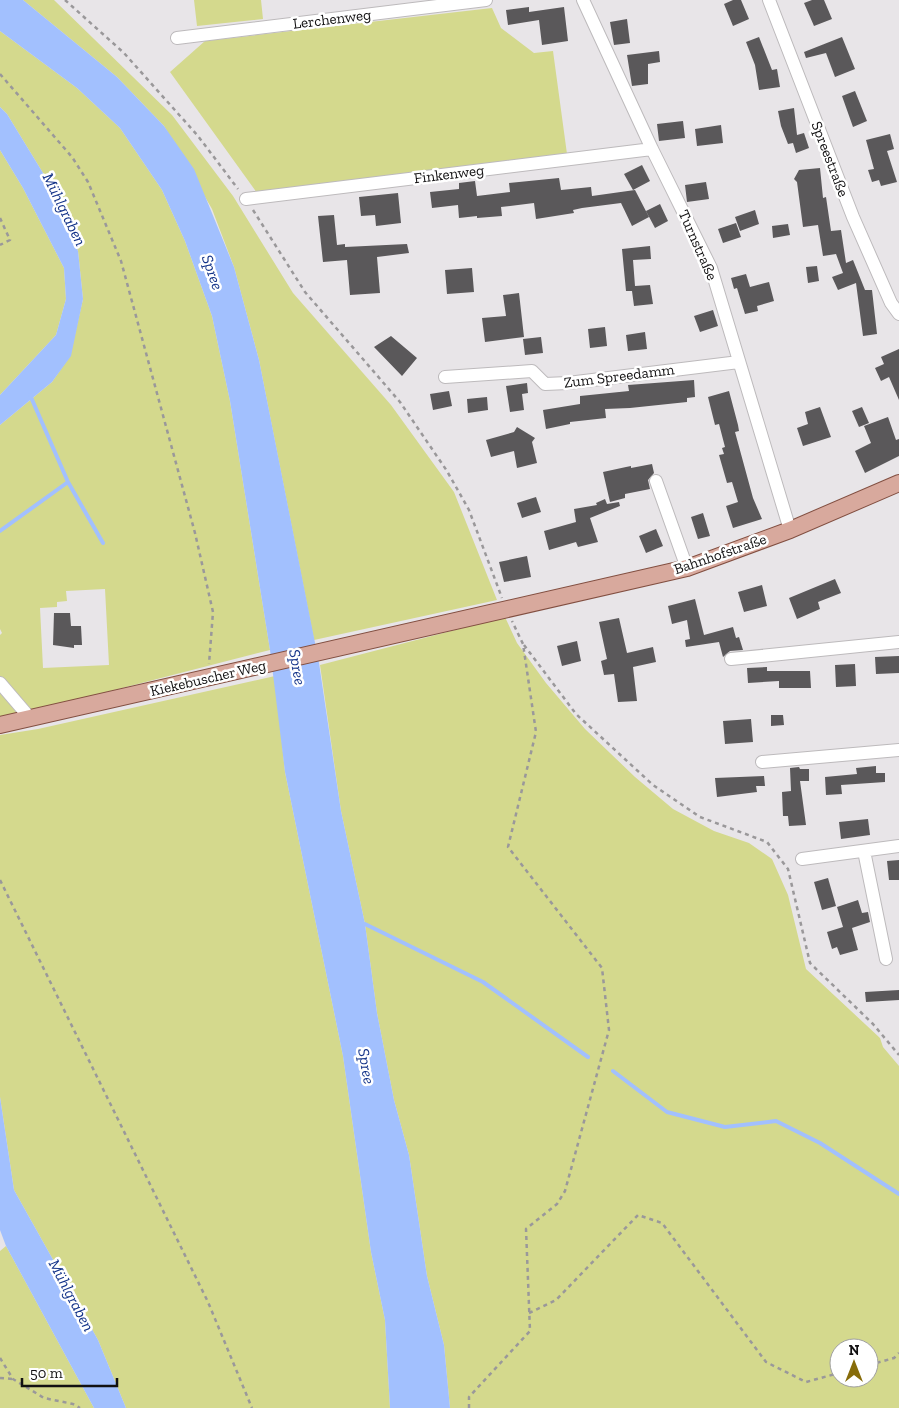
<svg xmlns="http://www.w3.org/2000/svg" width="899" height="1408" font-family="'Zilla Slab',serif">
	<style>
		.green { fill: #d4d98d; fill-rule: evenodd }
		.water { fill: #a2c0fe }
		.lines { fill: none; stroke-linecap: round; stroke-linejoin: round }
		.stream { stroke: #a2c0fe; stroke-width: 4 }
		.building { fill: #5a585a }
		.minor-casing { stroke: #bdbabc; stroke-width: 14 }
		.major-casing { stroke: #824f41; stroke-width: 18 }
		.path { stroke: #9a989a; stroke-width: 2.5; stroke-dasharray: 4 4; stroke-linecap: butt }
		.minor { stroke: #fff; stroke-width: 12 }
		.major { stroke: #d8a99d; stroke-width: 16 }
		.labels { text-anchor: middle; stroke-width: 5; stroke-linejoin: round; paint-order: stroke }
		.street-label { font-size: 15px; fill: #121112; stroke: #fff }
		.water-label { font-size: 16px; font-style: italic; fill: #123288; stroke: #fff }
	</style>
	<rect width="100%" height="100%" fill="#e8e5e8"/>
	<path class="green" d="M23 0H54L172 115 233 196 293 293 391 405 454 492 497 600 314 640 259 360 234 267 212 209 164 126 117 77Z
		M194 0H261L263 19 197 26Z
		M492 8 501 28 534 53 553 51 567 154 257 193 170 72 205 41Z
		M0 31 77 88 120 128 162 190 185 241 212 316 230 401 270 650 33 711 0 676V635L2 633 0 629V425L52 382 70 356 83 299 78 251 43 173 7 114 0 107ZM105 589 109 665 43 668 40 608 57 607V602L67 601 66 591Z
		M0 150 23 188 64 268 66 299 56 335 0 395Z
		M505 617 517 643 546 683 585 729 635 777 673 809 714 831 749 843 772 859 788 895 806 969 880 1038 883 1047 899 1066V1408H450L444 1345 427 1276 409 1155 394 1100 377 1013 365 924 341 811 320 665ZM839 1348H869V1378H839Z
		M275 676 285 772 343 1056 371 1252 385 1320 390 1408H126L98 1340 14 1190 0 1097V735L38 729Z
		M0 688 22 715 0 720Z
		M6 1246 94 1408H0V1251Z"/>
	<path class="water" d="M0 0H23L117 77 164 126 194 169 234 267 259 360 319 663 341 811 365 924 377 1013 394 1100 409 1155 427 1276 444 1345 450 1408H390L385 1320 371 1252 343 1056 285 772 270 650 230 401 212 316 185 241 162 190 120 128 77 88 0 31Z
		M0 107 7 114 43 173 78 251 83 299 71 356 52 382 0 425V395L56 335 66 299 64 268 23 188 0 150Z
		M0 1097 14 1190 98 1340 126 1408H94L6 1246 0 1230Z"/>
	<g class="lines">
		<path class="stream" d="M30 395 68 482 103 543
			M0 531 68 482
			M365 924 483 982 588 1057
			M613 1071 667 1112 725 1127 776 1121 820 1143 899 1194"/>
	</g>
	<path class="building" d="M733 0H741L749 19 733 26 724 4Z
		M812 0H824L832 19 814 26 804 3Z
		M529 7V12L564 7 568 41 542 45 539 20 508 25 506 10Z
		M627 19 630 43 614 45 610 22Z
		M759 37 772 70 777 69 780 87 759 90 755 65 746 42Z
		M842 37 855 69 835 77 826 53 806 58 804 52Z
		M659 51 660 62 648 64V84L632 86 627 55Z
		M855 91 867 121 853 127 842 96Z
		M794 108 797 135 804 133 809 148 796 153 793 143 788 144 781 126 778 111Z
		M683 121 685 138 659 141 657 124Z
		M721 125 723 143 697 146 695 129Z
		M890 134 894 149 887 151 897 182 881 186 879 180 872 182 868 170 874 169 866 140Z
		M642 165 650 181 633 190 624 174Z
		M820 168 823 198 826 197 831 231 841 230 846 263 853 260 865 290H872L877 334 863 336 856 283 838 290 832 277 843 273 836 254 823 256 818 225 803 227 797 182 794 179 799 170Z
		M559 178 561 190 591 187 592 196 635 190 649 217 632 226 621 203 582 208 573 210 574 213 536 219 534 203 501 207 502 216 477 218V216L459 218 458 205 432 208 430 192 459 189V183L475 181 477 196 510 192 509 183Z
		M706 182 709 199 687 202 685 185Z
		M398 193 401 223 376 226 375 215 361 216 359 197Z
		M660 204 668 221 655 228 646 211Z
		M755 210 759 224 740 231 735 217Z
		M334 215 337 245 345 244V247L407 244 409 253 377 257 380 293 350 295 347 260 323 262 318 216Z
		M736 223 741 237 723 243 718 229Z
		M788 224 790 235 773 238 772 226Z
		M650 246 651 259 633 260 635 286 650 285 653 304 634 306 632 291H626L622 249Z
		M817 266 819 281 808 283 806 267Z
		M472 268 474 292 447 294 445 270Z
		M746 274 750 287 769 282 774 301 757 306 758 311 745 314 737 288 734 289 731 278Z
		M519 293 524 337 485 342 482 318 506 316 503 295Z
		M713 310 718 326 700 332 694 316Z
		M605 327 607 346 590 348 588 329Z
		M645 332 647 349 628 351 626 335Z
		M391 336 417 358 402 376 374 347Z
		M541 337 543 353 525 355 523 339Z
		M899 349V400L889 377 881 381 875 368 884 364 881 357Z
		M694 380 695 397 687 398V402L630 408 605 409 606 418 570 422V424L546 429 543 410 580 404V396L629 391 628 385Z
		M527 383 528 393 522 394 524 410 510 412 506 386Z
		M449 391 452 406 433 410 430 394Z
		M729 391 738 425 739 431 735 432 753 498 762 519 733 528 726 506 738 502 732 482 727 483 719 455 724 454 722 448 725 447 719 424 715 425 708 397Z
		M487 397 488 410 468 413 467 399Z
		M820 407 831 437 803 446 797 428 808 424 805 412Z
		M862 407 869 423 859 427 852 411Z
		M888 417 896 440 899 439V456L865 473 855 451 871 443 864 426Z
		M517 427 535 438 532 442 537 463 517 468 514 451 491 457 486 440 514 432Z
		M652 464 654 473 648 480 650 489 625 494V498L610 502 603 472 626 467 631 466V468Z
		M536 497 541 512 522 518 517 503Z
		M605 499 607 504 619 502 620 506 590 518 598 542 578 547 576 542 549 550 544 531 576 522 574 509 597 505 596 503Z
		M703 513 710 536 698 539 691 517Z
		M656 529 663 546 646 553 639 536Z
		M527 556 531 577 504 582 499 562Z
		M835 579 841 593 818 602 820 609 797 619 789 598Z
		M762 585 767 606 744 612 738 592Z
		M695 599 704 635 733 627 736 638 739 637 743 650 730 651 723 657 719 642 686 647 685 640 690 639 687 620 672 624 668 606Z
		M54 613H70L71 626H81L82 645H74V648L53 645Z
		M619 618 627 653 653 647 656 662 633 667 637 701 618 702 614 674 604 675 601 661 607 659 599 622Z
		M577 641 581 661 562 666 557 646Z
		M899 656V673L876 674 875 657Z
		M855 664 856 686 836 687 835 665Z
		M767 667V671H810L811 688H779V681L748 683 747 668Z
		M771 715H783L784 725 771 726Z
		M751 719 753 742 725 744 723 721Z
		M876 766V773H885V782L841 785 842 794 826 795 825 777 857 774 856 768Z
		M799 767 800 769H809V781H800L806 825 789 826 788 816H783L782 792 791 791 790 768Z
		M764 776 765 786H756L757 792 717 797 715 778Z
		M868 819 870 835 841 839 839 822Z
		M899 860V880H889L887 861Z
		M828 878 836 906 822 910 814 882Z
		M858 900 862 913 868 912 870 922 852 928 858 950 840 955 837 947 832 949 827 932 843 927 837 907Z
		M899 990V1000L866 1002 865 992Z"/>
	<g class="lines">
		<defs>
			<path id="minor" d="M583 0 652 149 711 268 790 530
				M769 0 853 217 891 303 899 314
				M177 38 486 0
				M246 199 652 149
				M445 377 532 371 545 384 568 383 739 362
				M656 481 687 568
				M731 659 899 642
				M0 683 30 718
				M762 762 899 750
				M864 851 886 959
				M802 859 899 846"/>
			<path id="major" d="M0 725 687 568 790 530 899 483"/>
		</defs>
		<use href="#minor" class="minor-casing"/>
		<use href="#major" class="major-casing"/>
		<path class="path" d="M65 0 124 53 198 136 238 189
			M0 74 72 157 88 182 121 261 195 533 213 612 209 664
			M253 210 305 292 400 402 447 471 469 510 502 598
			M0 218 10 240 0 245
			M524 645 576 714 653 785 700 817 767 842 788 869 810 963 873 1024 899 1055
			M0 880 208 1302 252 1408
			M529 1313 556 1300 638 1215 662 1223 766 1362 806 1382 839 1373
			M0 1358 13 1379 44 1398 73 1404 80 1408
			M869 1365 894 1358 899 1353
			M0 1378 13 1379
			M469 1408V1397L530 1331 526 1229 557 1204 565 1191 609 1030 602 968 508 847 536 732 523 644 512 621"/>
		<use href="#minor" class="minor"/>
		<use href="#major" class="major"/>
	</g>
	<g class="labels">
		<g class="street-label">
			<text transform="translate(332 19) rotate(-7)" y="5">Lerchenweg</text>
			<text transform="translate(830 159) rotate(69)" y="5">Spreestraße</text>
			<text transform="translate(449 174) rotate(-7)" y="5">Finkenweg</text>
			<text transform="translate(698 245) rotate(66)" y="5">Turnstraße</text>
			<text transform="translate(619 376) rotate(-7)" y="5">Zum Spreedamm</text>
			<text transform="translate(720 554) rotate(-19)" y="5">Bahnhofstraße</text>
			<text transform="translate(208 678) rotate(-13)" y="5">Kiekebuscher Weg</text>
		</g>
		<g class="water-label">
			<text transform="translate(65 209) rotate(64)" y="6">Mühlgraben</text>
			<text transform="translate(213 272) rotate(71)" y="6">Spree</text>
			<text transform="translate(298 667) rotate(80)" y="6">Spree</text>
			<text transform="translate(367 1066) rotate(80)" y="6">Spree</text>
			<text transform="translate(72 1295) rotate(62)" y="6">Mühlgraben</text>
		</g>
	</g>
	<g transform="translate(854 1363)"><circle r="24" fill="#ffffff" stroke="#a0a0a0"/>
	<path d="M0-4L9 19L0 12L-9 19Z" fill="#876c0a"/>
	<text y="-8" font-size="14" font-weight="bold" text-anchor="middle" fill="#121112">N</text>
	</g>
	<path d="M22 1378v8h95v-8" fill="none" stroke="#121112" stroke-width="2.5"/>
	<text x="30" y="1378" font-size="15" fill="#121112" stroke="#ffffff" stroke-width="4" paint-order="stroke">50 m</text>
</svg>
